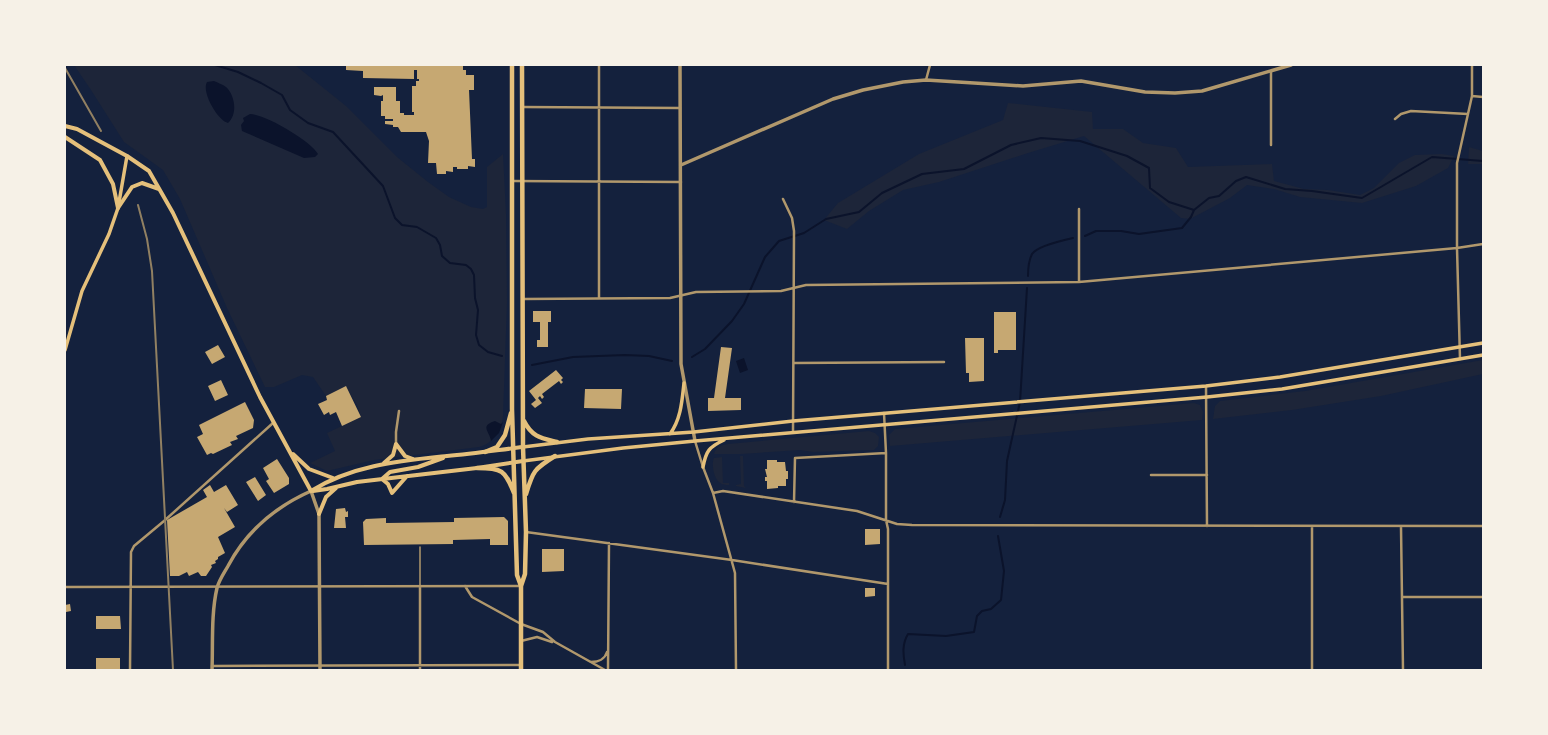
<svg xmlns="http://www.w3.org/2000/svg" width="1548" height="735" font-family="'Crimson Pro',serif">
	<style>
		.green { fill: #1d2539 }
		.water { fill: #0b132b }
		.lines { fill: none; stroke-linecap: round; stroke-linejoin: round }
		.stream { stroke: #0b132b; stroke-width: 2 }
		.building { fill: #c6a872 }
		.service { stroke: #b1986c; stroke-width: 1.5 }
		.minor { stroke: #b1986c; stroke-width: 2.5 }
		.tertiary { stroke: #b1986c; stroke-width: 3.5 }
		.secondary { stroke: #e5c07b; stroke-width: 3.5 }
		.primary { stroke: #e5c07b; stroke-width: 4 }
		.trunk { stroke: #e5c07b; stroke-width: 4.5 }
		.rail { stroke: #918062; stroke-width: 2 }
	</style>
	<rect width="100%" height="100%" fill="#14213d"/>
	<path class="green" d="M74 65H295L346 106 397 157 428 182 449 197 471 207 483 209 487 207V167L503 154 506 214 507 302 503 416C502 429 493 444 479 447L374 460 327 471 310 463 335 451 327 433 361 417 357 405 346 387 326 396 313 377 302 375 274 387H265L227 308 180 199 163 170 124 142 91 90Z
		M1008 103 1092 112 1093 129H1123L1143 143 1176 148 1188 167 1272 164 1274 181 1304 189 1328 190 1360 195 1374 188 1399 163 1415 155 1442 154 1454 156 1448 168 1416 186 1362 203 1300 197 1274 189 1247 185 1230 198 1190 219 1181 218 1084 136 1028 153 939 182 903 190 869 211 847 229 824 220 838 203 919 154 1003 120Z
		M1469 147 1483 151V164H1468Z
		M1483 360V374L1381 396 1292 410 1213 419 1215 406 1220 401 1305 391Z
		M1194 403 1200 405 1203 412 1202 420 890 446 889 435 895 429Z
		M869 431 875 433 879 437 878 446 874 450 813 452 800 450 741 454H714C716 447 721 445 728 444Z
		M740 456H743L744 486 746 488 736 486V485L741 484Z
		M722 457 723 483H729V485C725 485 722 485 719 482 714 478 711 464 714 458Z"/>
	<path class="water" d="M214 81C218 83 222 84 226 87 235 95 238 114 228 123 218 121 201 92 207 82Z
		M250 114C265 114 311 141 318 154L315 157 304 158 242 131 241 125 244 121 243 118Z
		M744 358 748 370 740 373 736 361Z
		M495 421 501 424 503 422 499 433 491 441C490 432 479 426 495 421Z"/>
	<g class="lines">
		<path class="stream" d="M215 65 238 72 261 83 282 95 290 110 308 123 333 132 383 186 395 218 402 225 417 227 436 238 440 245 442 256 450 263 466 265 471 269 474 275 475 298 478 310 476 335 479 345 488 352 502 356
			M1194 210 1209 198 1219 196 1236 181 1246 177 1285 189 1312 191 1362 198 1432 157 1483 161
			M1085 236 1096 231H1121L1139 234 1182 228 1191 217 1194 210
			M1028 276C1028 269 1029 260 1032 254 1037 246 1064 240 1073 238
			M692 357 705 349 732 321 744 304 765 257 779 241 804 233 826 219 859 212 882 193 922 174 964 169 1011 145 1041 138 1080 141 1127 156 1149 168 1150 188 1169 202 1194 210
			M532 365 573 357 625 355 649 356 672 361
			M1000 517 1005 500 1007 461 1020 402 1027 288
			M905 665C903 654 902 644 908 634L946 636 974 632 977 616 982 611 991 609 1001 600 1004 571 998 536"/>
	</g>
	<path class="building" d="M346 65H463V70H466V75H474V90H469L472 159H475V167L468 166V169H457V167H453V172L446 171V174H437L436 163H428L429 141 426 132H401L398 127H393V125L385 124V121H393V119H385V116H381V101H383V95L381 96 374 95V87H396V101H400V113H404V115H414V112H412V86H416V81H419V79H417V70H414V79L363 78V71L346 70Z
		M533 311H551V322H548V347H537V340H540V322H533Z
		M994 312H1016V350H998V353H994Z
		M965 338H984V381L969 382V373H966Z
		M218 345 225 357 212 364 205 352Z
		M721 347 732 348 725 398H741V410L708 411V398H714Z
		M556 370 563 378 561 380 563 382 561 384 559 381 542 394 544 397 542 399 540 396 538 398 542 403 535 408 531 404 536 400 529 391Z
		M221 380 228 395 215 401 208 386Z
		M346 386 361 417 342 426 336 412 330 415 329 412 324 415 318 404 327 400 326 396Z
		M585 389H622L621 409 584 408Z
		M245 402 254 420 253 428 236 436 238 439 230 442 232 445 213 454 211 453 207 455 197 437 203 434 199 425Z
		M277 459 289 478V484L274 493 266 481 269 479 263 468Z
		M767 460H777V462H785L786 471H788V479H786V486H778V488L767 489V481H765V477H767L765 469H767Z
		M255 477 266 495 258 501 246 482Z
		M210 485 214 492 226 485 238 505 227 512 224 508 235 527 218 537 225 553 218 557V559L215 561 216 563 211 565 212 567 206 576H201L198 572 189 576 187 572 179 576H170L167 520 207 497 203 490Z
		M345 508 346 512 348 511V517H345L346 528H334L336 509Z
		M504 517 508 521V545H490V539L453 540V544L364 545 363 522 366 519 386 518V523L454 522V518Z
		M865 529H880V544L865 545Z
		M542 549H564V571L542 572Z
		M865 588H875V596L865 597Z
		M70 604 71 611 66 612 65 605Z
		M96 616H120L121 629H96Z
		M96 658H120V670H96Z"/>
	<g class="lines">
		<path class="service" d="M420 547V585"/>
		<path class="minor" d="M599 65V298
			M926 80 930 65
			M1472 96 1483 97
			M522 107 680 108
			M1395 119 1401 114 1411 111 1468 114
			M1271 145V71
			M512 181 681 182
			M783 199 792 218 794 231 793 432
			M1079 209V282
			M523 299 670 298 696 292 781 291 806 285 1079 282 1457 248 1483 244
			M1460 359 1457 248V163L1472 96V65
			M794 363 944 362
			M1206 386 1207 526
			M884 413 886 453V520L888 529V670
			M695 441 703 467 713 493 735 573 736 670
			M396 444V432L399 411
			M1151 475H1207
			M713 493 723 491 857 511 897 524 912 525 1483 526
			M794 502 795 458 886 453
			M1401 527 1403 670
			M526 532 732 560 888 584
			M420 586V670
			M465 586 472 597 521 624 543 632 555 642 605 670
			M65 587 520 586
			M1402 597H1483
			M521 641 537 637 552 642
			M591 662C598 662 605 659 607 652
			M212 666 520 665
			M130 670 131 552 134 546 164 521 273 423
			M608 670 609 543
			M1312 670V526"/>
		<path class="tertiary" d="M680 65 681 364 695 441
			M681 165 833 99 863 90 903 82 926 80 1023 86 1081 81 1145 92 1175 93 1202 91 1291 65
			M212 670C213 643 211 614 217 588 219 580 224 573 228 566 246 532 275 507 311 491L319 514 320 670"/>
		<path class="secondary" d="M65 350 82 291 109 234 118 208 127 156
			M670 434C681 419 682 401 684 383
			M523 447 588 439 694 432 793 421 1206 386 1280 377 1483 343
			M523 461 623 448 695 441 1207 397 1282 389 1483 355
			M703 467C706 451 709 447 724 440"/>
		<path class="primary" d="M65 126 77 129 127 156 149 171 173 213 260 397 311 491
			M65 137 100 160 113 184 118 208
			M118 208 132 187 142 183 159 189
			M396 444 405 456 413 459
			M293 454 309 469 333 478
			M384 463 393 455 396 444
			M407 476 392 493 388 484 382 479 390 472 418 467 443 458
			M311 491C352 465 399 461 447 456 473 454 498 450 523 447
			M313 491 327 489 357 482 477 468 523 461
			M319 514 326 497 336 488"/>
		<path class="trunk" d="M512 65V409L517 575 521 586V670
			M524 421C532 437 541 438 557 442
			M485 452 497 447 505 435 511 413
			M477 468C502 468 505 470 514 493
			M526 494C533 471 534 469 555 456
			M521 586 525 574 526 532 523 447 522 65"/>
		<path class="rail" d="M65 68 101 131
			M138 205 147 239 152 271 173 670"/>
	</g>
	<rect width="1548" height="735" fill="none" stroke="#f6f1e7" stroke-width="132"/>
</svg>
